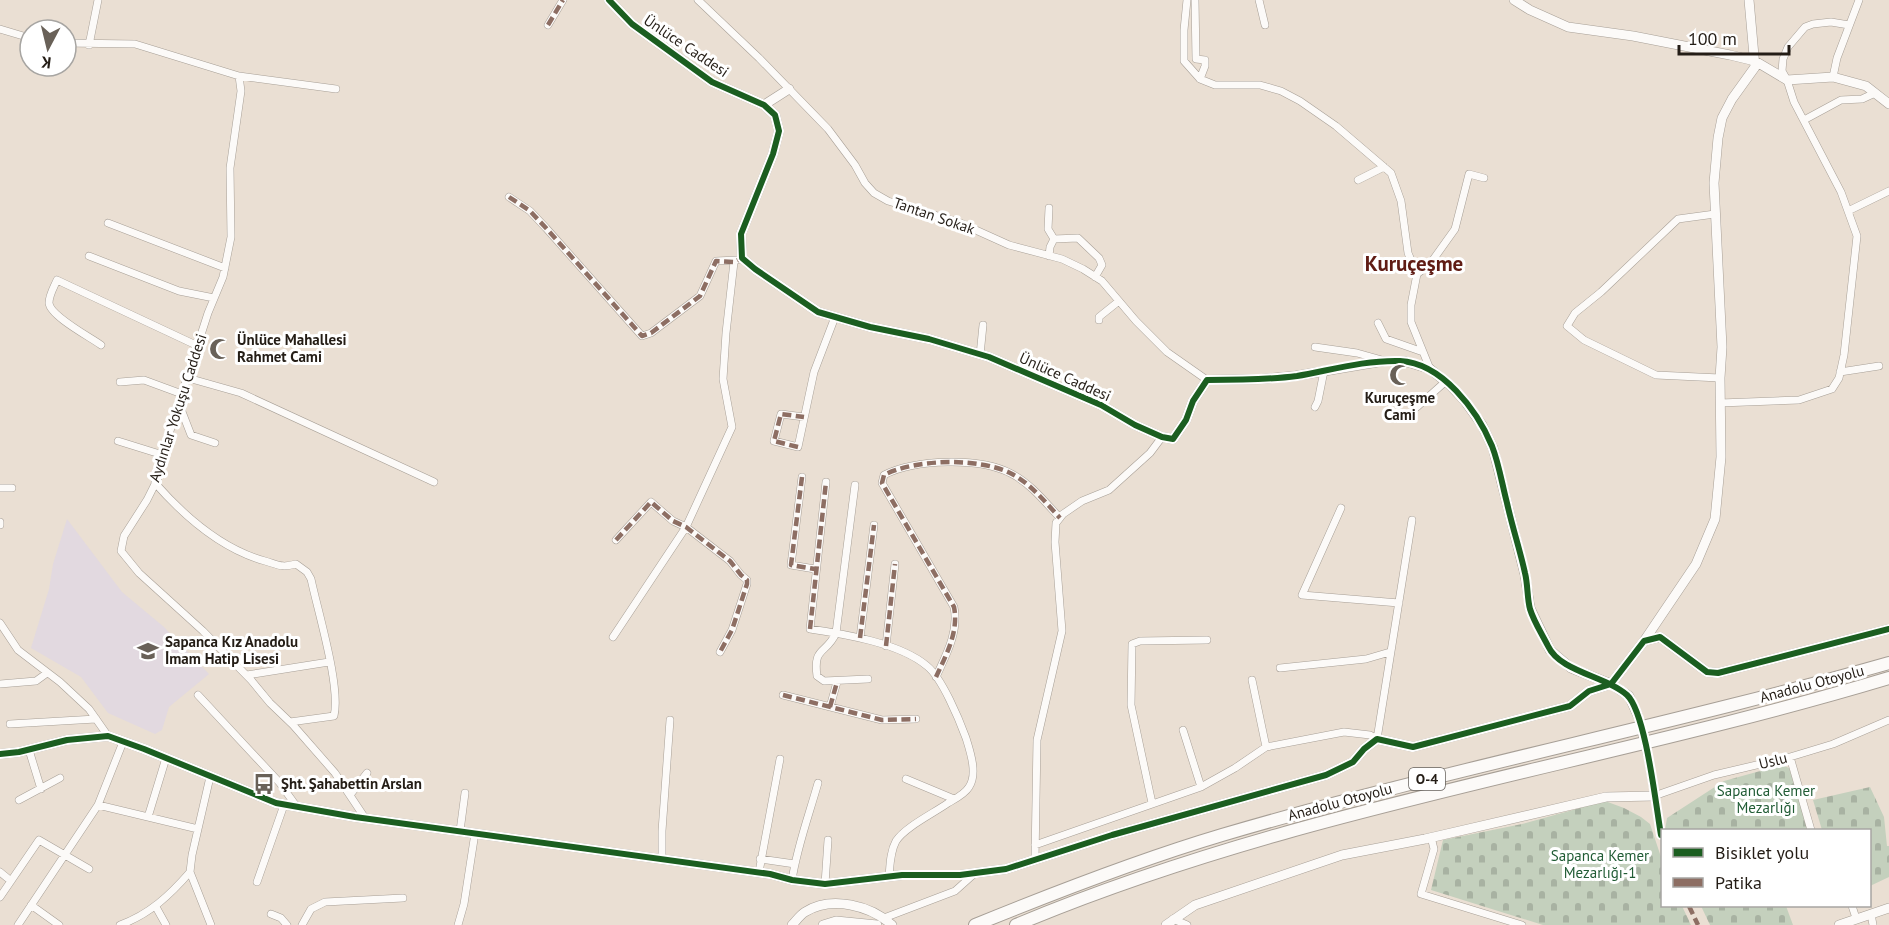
<svg xmlns="http://www.w3.org/2000/svg" width="1889" height="925" font-family="'PT Sans',sans-serif">
	<style>
		.education { fill: #e2d9e0 }
		.cemetery { fill: url(#cemetery-stones) }
		.lines { fill: none; stroke-linecap: round; stroke-linejoin: round }
		.secondary-tunnel { stroke: #c2b8ad; stroke-width: 9; stroke-dasharray: 9 4.5; stroke-linecap: butt }
		.street-casing { stroke: #a79f96; stroke-width: 8 }
		.secondary-casing { stroke: #a79f96; stroke-width: 10 }
		.highway-casing { stroke: #a79f96; stroke-width: 14 }
		.street { stroke: #fcfaf8; stroke-width: 7 }
		.secondary { stroke: #fcfaf8; stroke-width: 9 }
		.highway { stroke: #fcfaf8; stroke-width: 12 }
		.quiet { stroke: #8d6e63; stroke-width: 4.5; stroke-dasharray: 9 4.5; stroke-linecap: butt }
		.cycleway-casing { stroke: #fff; stroke-width: 10 }
		.cycleway { stroke: #1b5e20; stroke-width: 6 }
		.labels { text-anchor: middle; stroke-width: 6; stroke-linejoin: round; paint-order: stroke }
		.shield { fill: #fff; stroke: #66615c; stroke-width: 1.5 }
		.shield-label { font-size: 14px; font-weight: bold; fill: #241d16 }
		.street-label { font-size: 15px; fill: #241d16; stroke: #fff }
		.poi-label { font-size: 15px; font-weight: bold; fill: #241d16; stroke: #fff; text-anchor: start }
		.park-label { font-size: 15px; fill: #215c35; stroke: #fff }
		.district-label { font-size: 21px; font-weight: bold; fill: #601c14; stroke: #fff }
	</style>
	<defs>
		<pattern id="cemetery-stones" width="16" height="16" patternUnits="userSpaceOnUse" patternTransform="scale(1.5)"><rect width="16" height="16" fill="#c4d0bd"/><path d="M2 7V4a2 2 0 0 1 4 0v3zM10 15v-3a2 2 0 0 1 4 0v3z" fill="#a8b2a2"/></pattern>
	</defs>
	<rect width="100%" height="100%" fill="#eadfd3"/>
	<path class="education" d="M67 519 122 592 164 627 209 674 169 707 162 730 155 734 108 713 81 677 31 648 49 589 53 564Z"/>
	<path class="cemetery" d="M1782 765 1789 768 1808 830H1665L1667 818 1724 781Z
		M1870 787 1884 817 1887 846H1889V877L1870 886V830H1822L1813 800Z
		M1605 801 1624 808 1641 817 1650 824 1662 860V906H1682L1691 925H1543L1431 890 1443 840 1522 824Z
		M1701 906H1786L1793 925H1710Z"/>
	<g class="lines">
		<path class="secondary-tunnel" d="M1639 721 1648 757"/>
		<defs>
			<path id="street" d="M698 0 759 58 828 129 855 165 865 183 874 193 888 201 958 222 1009 245 1062 259 1083 269 1102 281 1136 321 1167 352 1207 380
				M1187 0 1184 30V61L1200 79 1215 85H1260L1281 91 1300 101 1336 126 1391 173 1401 201 1408 253 1417 274 1411 305V322L1430 369
				M1195 0 1196 59 1205 60V66L1200 79
				M1259 0 1265 25
				M548 25 563 0
				M0 29 30 38
				M66 43 135 44 239 76 241 91 230 168 231 237 223 277 208 313 170 431 158 478 147 500 124 536 121 551 139 573 203 631 251 680 270 703 293 725 335 773 365 818
				M89 45 98 0
				M239 76 336 89
				M1833 77 1837 58 1859 0
				M1804 120 1841 100 1862 99 1875 93
				M1358 180 1384 167
				M509 197 530 211 546 228 642 336 651 333 700 296 716 261 737 260
				M1049 208 1048 229 1054 239 1078 238 1099 258 1102 265 1095 277
				M1848 211 1889 191
				M1715 214 1678 219 1601 292 1575 313 1567 326 1584 340 1656 375 1720 378
				M108 223 225 268
				M89 256 179 291 214 298
				M1049 256 1050 247 1054 239
				M1417 274 1430 264 1455 229 1469 174 1484 178
				M1099 320V317L1119 301
				M1378 323 1386 339 1423 352
				M101 345C90 337 50 316 49 303 49 295 54 287 57 280L198 346
				M1315 347 1357 353 1382 360
				M980 355 983 325
				M1840 372 1879 366
				M188 378 241 393 434 482
				M120 382 144 380 182 394
				M1720 403 1799 400 1832 389 1839 378 1844 355 1857 236 1841 192 1794 102 1787 80 1782 71 1783 59 1788 47 1805 27 1813 24 1831 22 1849 25
				M179 404 191 435 215 443
				M1315 407 1318 401 1324 371
				M1417 407 1445 382
				M804 417 781 414 774 441 798 447 814 372 835 317
				M118 441 163 455
				M802 477 791 565 815 569
				M826 482 810 629C844 634 900 643 927 666 942 678 959 719 966 738 970 751 978 774 969 787 965 794 955 799 948 803 934 813 905 827 896 841 890 852 890 865 889 877
				M155 483C184 516 221 549 265 561 279 565 281 568 296 564L307 572 311 579C318 612 341 687 334 716L290 722
				M855 485 836 633C826 655 813 646 817 676L824 681 868 679
				M0 488H12
				M1341 508 1302 595 1399 603
				M0 522V525
				M616 540 651 502 673 521 686 527 730 561 741 575 747 580V584L732 630 720 652
				M0 623 18 650 60 682 89 709 108 736
				M613 637 686 527 732 427 723 379 726 333 734 262
				M860 638 874 525
				M886 646 895 564
				M1280 668 1366 659 1390 652
				M247 675 329 662
				M936 677C946 655 959 632 954 607L882 483 884 475C915 459 980 457 1012 474 1031 484 1045 502 1060 518
				M1252 680 1266 747
				M0 684 36 681 47 673
				M198 695 279 782 297 807
				M783 695 882 720 916 719
				M830 707 837 682
				M10 724 96 719
				M1183 730 1201 787
				M29 750 41 789
				M1648 757 1661 835
				M1790 757 1811 830
				M210 777 192 855 190 872 211 925
				M906 779 954 799
				M350 795 367 773
				M1654 796 1714 775 1790 757 1833 744 1889 720
				M19 800 60 778
				M1152 803 1131 705 1132 644 1140 641 1207 640
				M98 805 123 742
				M148 817 166 758
				M460 831 465 793
				M1431 837 1434 849 1421 894 1522 925
				M1035 845 1201 787 1235 768 1266 747 1344 732 1370 735 1377 739 1412 520
				M662 859V831L670 720
				M760 859 795 864
				M1035 860 1037 740 1062 631 1055 542 1056 523 1063 514 1082 501 1109 490 1150 453 1162 437
				M0 872 11 881
				M759 872 780 759
				M792 880C797 847 809 815 818 783
				M257 882 284 805
				M825 884 828 840
				M0 897 39 840 89 869
				M31 905 59 925
				M1852 906 1856 918
				M156 907 166 925
				M271 914 281 918 287 925
				M1871 914 1873 925
				M884 918 955 891 974 874
				M1173 919 1187 925
				M18 925 98 805 198 829
				M120 925C150 914 170 895 190 872
				M302 925 311 909 325 902 403 898
				M458 925 464 904 475 833"/>
			<path id="secondary" d="M609 0 632 24 712 82 764 105 775 115 779 131 773 154 741 234 742 258 755 269 818 312 870 327 929 339 989 357 1101 405 1135 425 1162 437 1173 439 1186 420 1193 401 1207 380 1262 379 1295 376 1384 361H1404L1430 369 1450 385 1465 401 1482 425 1493 448 1525 575 1530 608 1550 650 1571 668 1611 684 1629 696 1638 716
				M1514 0 1530 10 1568 27 1633 36 1730 55 1755 61 1787 80 1833 77 1866 86 1889 104
				M764 105 789 89
				M1644 641 1696 564 1715 519 1721 457 1720 378 1722 347 1714 183 1718 138 1722 118 1732 99 1755 67 1749 0
				M0 754 19 752 67 740 108 736 144 749 276 803 355 817 770 874 792 880 825 884 902 875H960L1006 869 1112 835 1326 775 1353 762 1364 749 1377 739 1413 747 1570 706 1589 691 1611 684 1644 641 1660 637 1707 672 1718 673 1889 629
				M792 925C796 921 800 915 805 912 832 895 871 906 892 925
				M823 925 836 921 877 925
				M1166 925 1195 905 1342 855 1425 839 1606 797 1654 796
				M1839 925 1889 908"/>
			<path id="highway" d="M975 925C1056 892 1138 860 1222 835 1442 770 1668 726 1889 663
				M1016 925C1296 807 1600 765 1889 678"/>
		</defs>
		<use href="#street" class="street-casing"/>
		<use href="#secondary" class="secondary-casing"/>
		<use href="#highway" class="highway-casing"/>
		<use href="#street" class="street"/>
		<use href="#secondary" class="secondary"/>
		<use href="#highway" class="highway"/>
		<path class="quiet" d="M548 25 563 0
			M509 197 530 211 546 228 642 336 651 333 700 296 716 261 734 262 742 258
			M798 447 774 441 781 414 804 417
			M802 477 791 565 815 569
			M616 540 651 502 673 521 686 527 730 561 741 575 747 580V584L732 630 720 652
			M810 629 826 482
			M860 638 874 525
			M886 646 895 564
			M936 677C946 655 959 632 954 607L882 483 884 475C915 459 980 457 1012 474 1031 484 1045 502 1060 518
			M783 695 882 720 916 719
			M830 707 837 682
			M1689 906 1698 925"/>
		<defs>
			<path id="cycleway" d="M609 0 632 24 712 82 764 105 775 115 779 131 773 154 741 234 742 258 755 269 818 312 870 327 929 339 989 357 1101 405 1135 425 1162 437 1173 439 1186 420 1193 401 1207 380C1237 380 1267 380 1297 376 1331 370 1365 360 1400 361 1442 363 1477 410 1492 446 1499 464 1502 484 1507 503 1512 526 1520 550 1525 573 1528 585 1527 598 1530 609 1534 622 1542 634 1548 646 1560 672 1606 676 1627 695 1646 713 1656 807 1661 835
				M0 754 19 752 67 740 108 736 144 749 276 803 355 817 770 874 792 880 825 884 902 875H960L1006 869 1112 835 1326 775 1353 762 1364 749 1377 739 1413 747 1570 706 1589 691 1611 684 1644 641 1660 637 1707 672 1718 673 1889 629"/>
		</defs>
		<use href="#cycleway" class="cycleway-casing"/>
		<use href="#cycleway" class="cycleway"/>
	</g>
	<defs>
		<symbol id="mosque-bare" viewBox="-9 -9 18 18"><path d="M3.5-4.9A6 6 0 1 0 3.5 4.9A5 5 0 1 1 3.5-4.9Z" fill="#696158" stroke="#fff" stroke-width="2.5" paint-order="stroke"/></symbol>
		<symbol id="school-bare" viewBox="-9 -9 18 18"><path d="M0-5L7-2L0 1L-7-2ZM-4 1L0 2.5L4 1V4Q0 6-4 4Z" fill="#696158" stroke="#fff" stroke-width="2.5" paint-order="stroke"/></symbol>
		<symbol id="bus-bare" viewBox="-9 -9 18 18"><path d="M-5-6H5V4H4V6H2V4H-2V6H-4V4H-5ZM-3.5-4V0h7V-4ZM-3.5 1.2v1.5H-2V1.2ZM2 1.2v1.5H3.5V1.2Z" fill="#696158" stroke="#fff" stroke-width="2.5" paint-order="stroke"/></symbol>
	</defs>
	<g fill-rule="evenodd">
		<use href="#mosque-bare" x="205" y="334" width="30" height="30"/>
		<use href="#mosque-bare" x="1385" y="360" width="30" height="30"/>
		<use href="#school-bare" x="133" y="636" width="30" height="30"/>
		<use href="#bus-bare" x="249" y="769" width="30" height="30"/>
	</g>
	<g class="labels">
		<rect class="shield" x="1409" y="768" width="36" height="22" rx="4.5"/>
		<g class="shield-label">
			<text x="1427" y="784">O-4</text>
		</g>
		<g class="street-label">
			<text transform="translate(686 46) rotate(34)" y="5">Ünlüce Caddesi</text>
			<text transform="translate(934 216) rotate(19)" y="5">Tantan Sokak</text>
			<text transform="translate(1065 377) rotate(24)" y="5">Ünlüce Caddesi</text>
			<text transform="translate(178 408) rotate(-72)" y="5">Aydınlar Yokuşu Caddesi</text>
			<text transform="translate(1812 684) rotate(-15)" y="5">Anadolu Otoyolu</text>
			<text transform="translate(1773 761) rotate(-14)" y="5">Uslu</text>
			<text transform="translate(1340 802) rotate(-15)" y="5">Anadolu Otoyolu</text>
		</g>
		<g class="poi-label">
			<text x="237" y="345">Ünlüce Mahallesi<tspan x="237" dy="17">Rahmet Cami</tspan></text>
			<text x="1400" y="403" text-anchor="middle">Kuruçeşme<tspan x="1400" dy="17">Cami</tspan></text>
			<text x="165" y="647">Sapanca Kız Anadolu<tspan x="165" dy="17">İmam Hatip Lisesi</tspan></text>
			<text x="281" y="789">Şht. Şahabettin Arslan</text>
		</g>
		<g class="park-label">
			<text x="1766" y="796">Sapanca Kemer<tspan x="1766" dy="17">Mezarlığı</tspan></text>
			<text x="1600" y="861">Sapanca Kemer<tspan x="1600" dy="17">Mezarlığı-1</tspan></text>
		</g>
		<g class="district-label">
			<text x="1414" y="271">Kuruçeşme</text>
		</g>
	</g>
	<rect x="1661" y="829" width="210" height="78" fill="#ffffff" stroke="#a7a5a2" stroke-width="1.5"/>
	<rect x="1673" y="848" width="30" height="9" fill="#1b5e20" stroke="#a7a5a2" stroke-width="1.5"/>
	<text x="1715" y="859" font-size="18" fill="#241d16">Bisiklet yolu</text>
	<rect x="1673" y="878" width="30" height="9" fill="#8d6e63" stroke="#a7a5a2" stroke-width="1.5"/>
	<text x="1715" y="889" font-size="18" fill="#241d16">Patika</text>
	<g transform="translate(48 48) rotate(187)"><circle r="28" fill="#ffffff" stroke="#a7a5a2" stroke-width="1.5"/>
	<path d="M0-4.5L10 22L0 15L-10 22Z" fill="#696158"/>
	<text y="-9" font-size="16" font-weight="bold" text-anchor="middle" fill="#241d16">K</text>
	</g>
	<path d="M1679 45v9h110v-9" fill="none" stroke="#241d16" stroke-width="3"/>
	<text x="1688" y="45" font-size="18" fill="#241d16" stroke="#ffffff" stroke-width="4.5" paint-order="stroke">100 m</text>
</svg>
